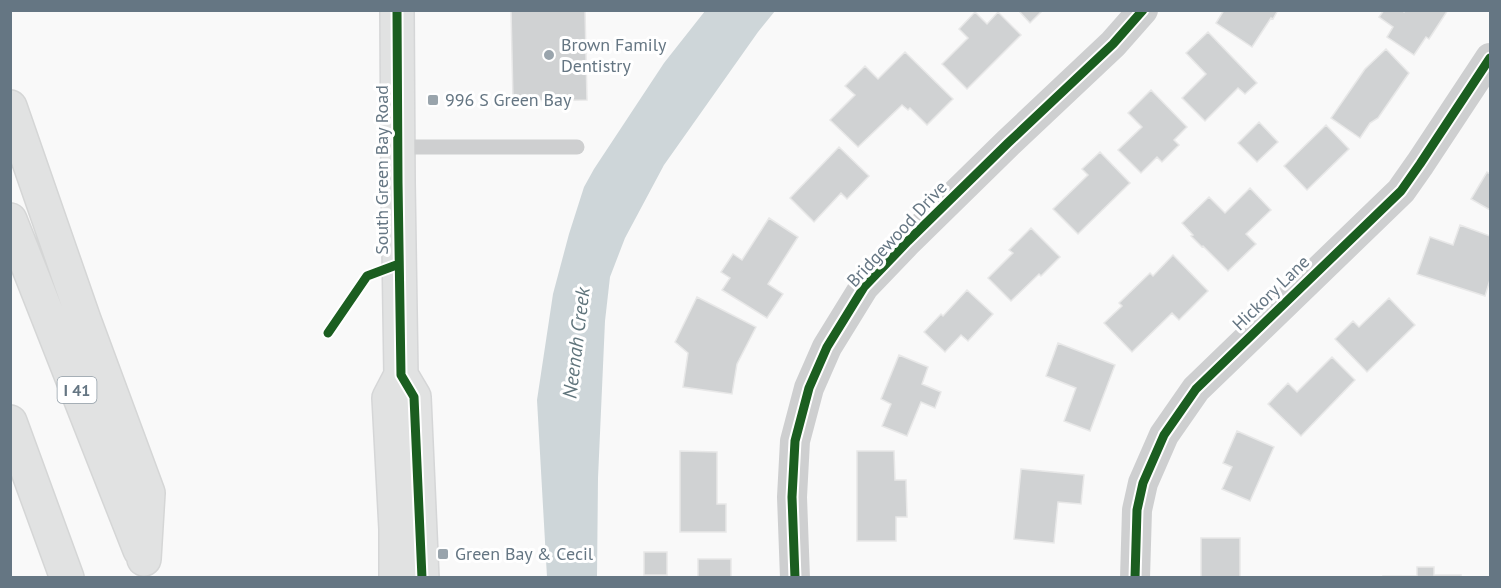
<svg xmlns="http://www.w3.org/2000/svg" width="1501" height="588" font-family="'PT Sans',sans-serif">
	<style>
		.water { fill: #ced6d9 }
		.building { fill: #d0d2d3; stroke: #e8e8e8; stroke-width: 1.5 }
		.lines { fill: none; stroke-linecap: round; stroke-linejoin: round }
		.secondary-casing { stroke: #d5d6d7; stroke-width: 36 }
		.highway-casing { stroke: #d5d6d6; stroke-width: 36 }
		.lane { stroke: #cecfd0; stroke-width: 15 }
		.street { stroke: #cecfd0; stroke-width: 30 }
		.secondary { stroke: #e1e2e2; stroke-width: 33 }
		.highway { stroke: #e1e2e2; stroke-width: 33 }
		.cycleway-casing { stroke: #fff; stroke-width: 13 }
		.cycleway { stroke: #1b5e20; stroke-width: 9 }
		.poi-dot { fill: #99a4ac; stroke: #fff; stroke-width: 2 }
		.labels { text-anchor: middle; stroke-width: 6; stroke-linejoin: round; paint-order: stroke }
		.shield { fill: #fff; stroke: #939fa8; stroke-width: 1.5 }
		.shield-label { font-size: 16px; font-weight: bold; fill: #657683 }
		.poi-label { font-size: 18px; fill: #657683; stroke: #fff; text-anchor: start }
		.street-label { font-size: 18px; fill: #657683; stroke: #fff }
		.water-label { font-size: 20px; font-style: italic; fill: #60757c; stroke: #fff }
	</style>
	<rect width="100%" height="100%" fill="#f9f9f9"/>
	<path class="water" d="M705 11H775L758 32 664 165 625 238 610 277 605 321 598 478 597 577H547L537 400 553 294 569 234 584 187 594 169 664 63Z"/>
	<path class="building" d="M511 10H585L587 100 513 101Z
		M1018 10H1043L1030 23Z
		M1224 10H1278L1273 19 1271 18 1252 47 1216 23Z
		M1384 10H1401L1404 12 1405 10H1448L1429 39 1426 37 1414 55 1387 37 1393 27 1379 17Z
		M975 12 987 24 998 12 1021 35 967 89 942 64 968 38 959 29Z
		M1208 32 1257 83 1245 94 1238 88 1205 121 1182 98 1206 74 1186 53Z
		M1386 49 1409 73 1378 118 1370 123 1360 138 1331 118 1365 69Z
		M905 52 953 99 927 125 910 108 908 110 902 105 858 147 830 120 855 95 845 86 865 66 878 79Z
		M1151 90 1187 127 1174 140 1179 145 1162 162 1157 157 1141 173 1118 150 1142 127 1128 113Z
		M1259 122 1278 142 1257 162 1238 143Z
		M1326 125 1349 149 1307 190 1284 166Z
		M839 147 869 176 847 199 841 193 814 222 790 198Z
		M1100 152 1130 183 1078 234 1053 209 1088 175 1082 169Z
		M1487 172 1490 174V210L1471 199Z
		M1250 188 1271 210 1246 234 1256 244 1228 271 1203 246 1202 247 1191 236 1193 235 1182 223 1209 197 1225 213Z
		M769 218 798 237 768 284 783 294 767 318 722 290 730 278 721 272 733 254 742 260Z
		M1460 225 1490 236V280L1485 296 1417 274 1430 237 1453 245Z
		M1031 228 1060 257 1041 276 1039 274 1011 301 988 278 1013 253 1009 250Z
		M1173 255 1208 291 1179 320 1172 313 1132 352 1104 323 1122 306 1119 303 1150 273 1153 276Z
		M967 290 993 314 968 341 961 335 945 352 924 332 941 314 943 316Z
		M697 297 756 327 737 364 732 394 683 387 688 353 675 342Z
		M1389 298 1415 325 1367 372 1335 339 1353 321 1359 327Z
		M1058 343 1115 365 1090 431 1064 421 1076 388 1046 376Z
		M899 355 928 367 922 384 941 392 935 408 921 402 907 436 882 426 891 404 881 399Z
		M1332 357 1355 380 1301 436 1268 404 1288 383 1297 392Z
		M1237 431 1274 447 1250 501 1222 489 1232 467 1223 463Z
		M680 451 717 452V504H726V532H680Z
		M857 451H894L895 480H906L907 517H896V541H857Z
		M1021 469 1084 475 1081 504 1058 502 1054 543 1014 539Z
		M1201 538H1240V578H1201Z
		M644 552H667V575H644Z
		M698 559H731V578H698Z
		M1417 567H1434V575H1461V578H1383V576H1417Z"/>
	<g class="lines">
		<defs>
			<path id="secondary" d="M401 375 414 397 422 578
				M396 578V529L389 398 401 375 398 182 397 10"/>
			<path id="highway" d="M10 107 84 320 148 493 144 559
				M10 220 140 550
				M10 422 67 578"/>
		</defs>
		<use href="#secondary" class="secondary-casing"/>
		<use href="#highway" class="highway-casing"/>
		<path class="lane" d="M397 147H577"/>
		<path class="street" d="M795 578 792 497 795 441 809 388 827 347 864 287 908 241 1008 143 1113 44 1143 10
			M1135 578 1137 510 1143 483 1164 435 1196 389 1401 191 1420 164 1490 58"/>
		<use href="#secondary" class="secondary"/>
		<use href="#highway" class="highway"/>
		<defs>
			<path id="cycleway" d="M397 10 398 182 401 375 414 397 422 578
				M328 333 367 276 399 264
				M795 578 792 497 795 441 809 388 827 347 864 287 908 241 1008 143 1113 44 1143 10
				M1135 578 1137 510 1143 483 1164 435 1196 389 1401 191 1420 164 1490 58"/>
		</defs>
		<use href="#cycleway" class="cycleway-casing"/>
		<use href="#cycleway" class="cycleway"/>
	</g>
	<g class="poi-dot">
		<circle cx="549" cy="55" r="6"/>
		<rect x="427" y="94" width="12" height="12" rx="3"/>
		<rect x="437" y="548" width="12" height="12" rx="3"/>
	</g>
	<g class="labels">
		<rect class="shield" x="57.5" y="377" width="39" height="26" rx="4.5"/>
		<g class="shield-label">
			<text x="77" y="396">I 41</text>
		</g>
		<g class="poi-label">
			<text x="561" y="51">Brown Family<tspan x="561" dy="21">Dentistry</tspan></text>
			<text x="445" y="106">996 S Green Bay</text>
			<text x="455" y="560">Green Bay &amp; Cecil</text>
		</g>
		<g class="street-label">
			<text transform="translate(382 170) rotate(-90)" y="6">South Green Bay Road</text>
			<text transform="translate(897 234) rotate(-47)" y="6">Bridgewood Drive</text>
			<text transform="translate(1271 293) rotate(-44)" y="6">Hickory Lane</text>
		</g>
		<g class="water-label">
			<text transform="translate(576 343) rotate(-83)" y="7">Neenah Creek</text>
		</g>
	</g>
	<rect width="1501" height="588" fill="none" stroke="#657683" stroke-width="24"/>
</svg>
